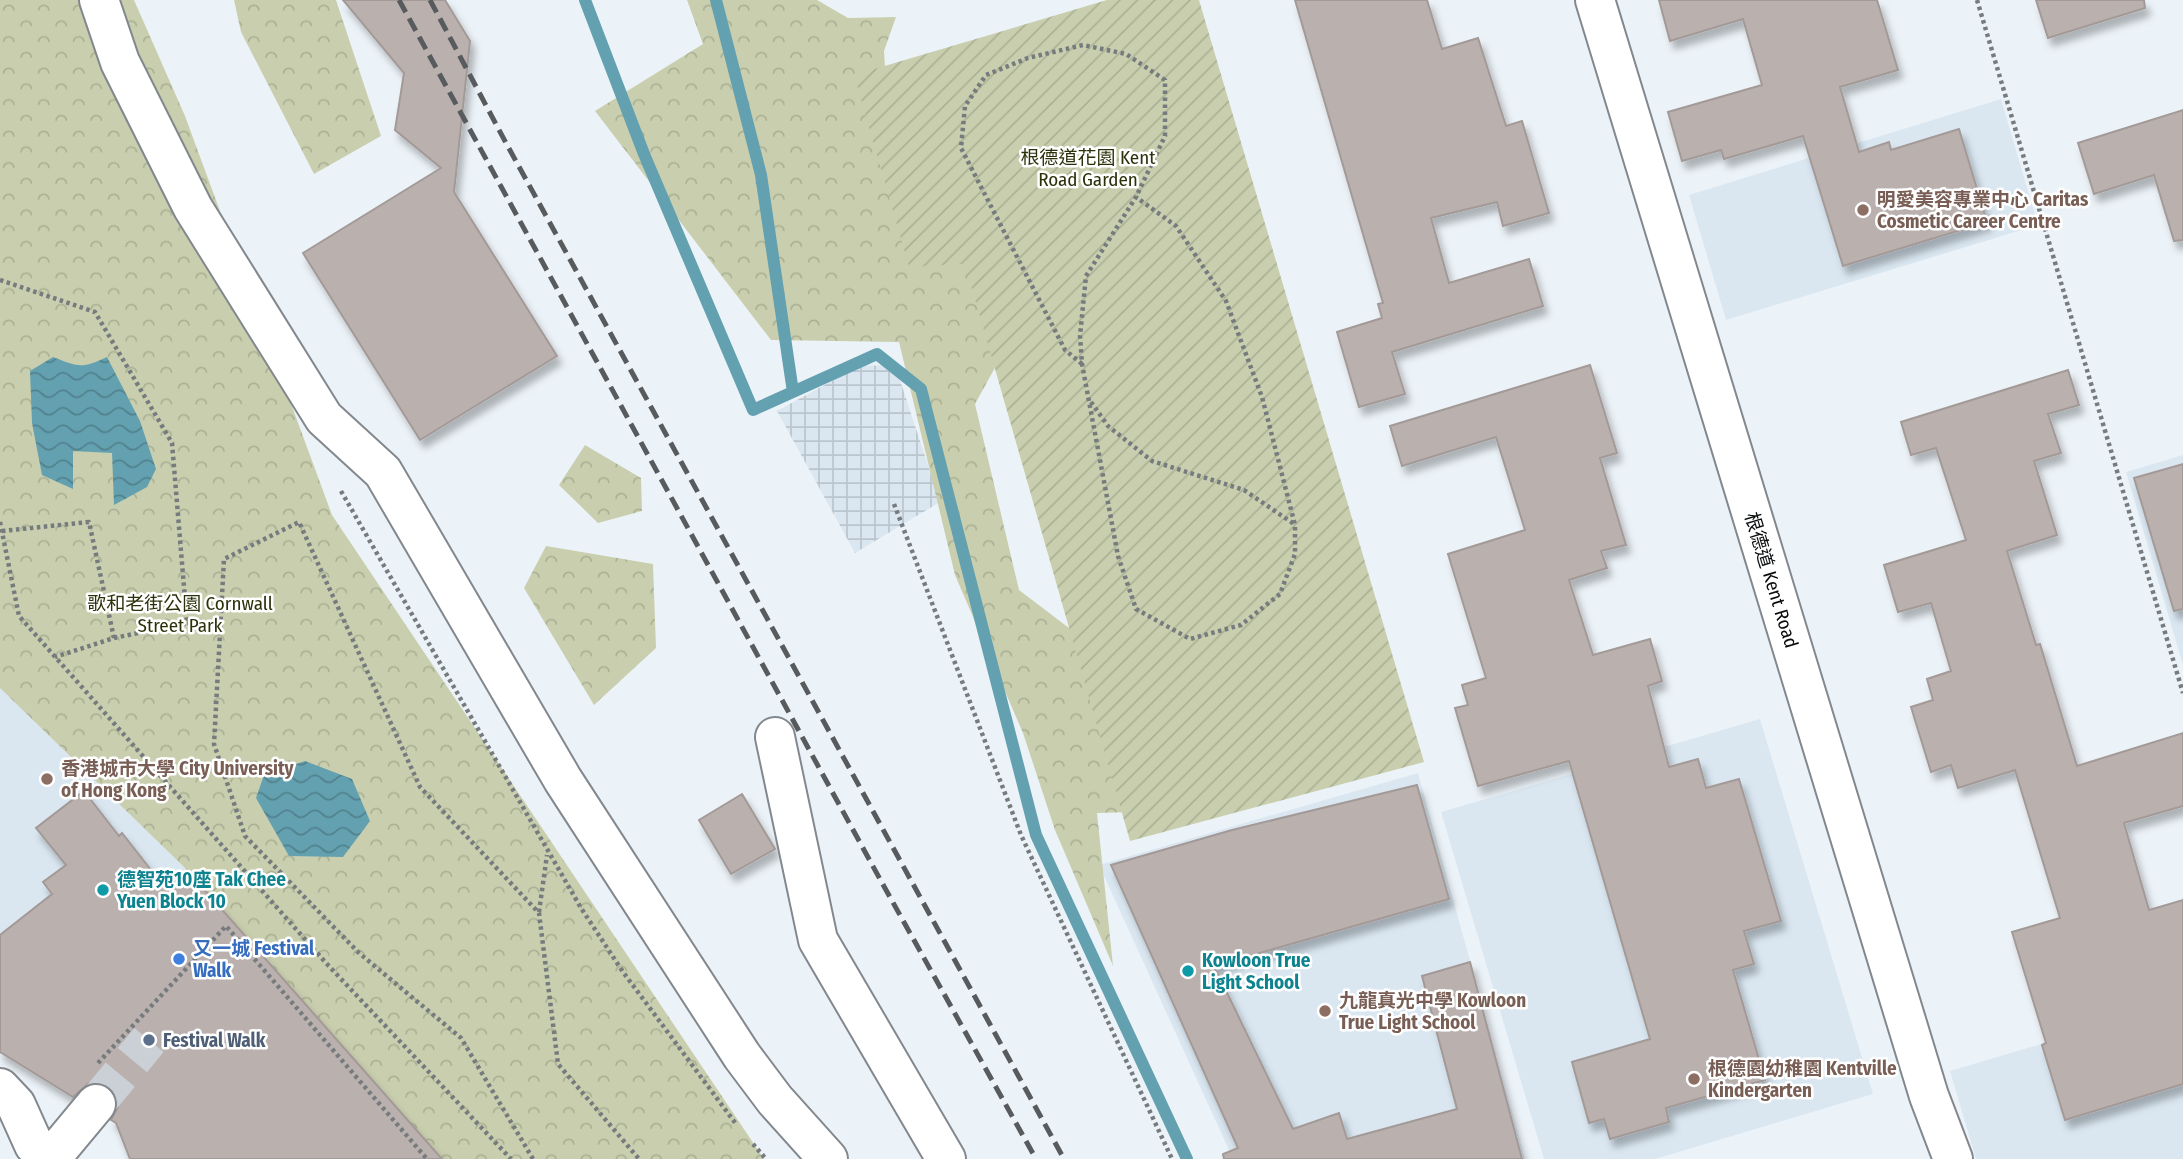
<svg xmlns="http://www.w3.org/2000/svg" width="2183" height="1159" font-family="'Fira Sans Condensed','Noto Sans TC',sans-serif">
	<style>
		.built { fill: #dae7f1 }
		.industrial { fill: url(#industrial-grid) }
		.forest { fill: url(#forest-crowns) }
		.garden { fill: url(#garden-furrows) }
		.water { fill: url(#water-waves) }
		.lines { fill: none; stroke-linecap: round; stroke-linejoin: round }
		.stream { stroke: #64a1b0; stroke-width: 12 }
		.building { fill: #bab1af; stroke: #a39a98; stroke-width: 2; filter: url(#shadow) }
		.minor-tunnel { stroke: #cad0d5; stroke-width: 38; stroke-dasharray: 38 19; stroke-linecap: butt }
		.minor-casing { stroke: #82888d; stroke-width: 42 }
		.path { stroke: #767b7e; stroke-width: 4.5; stroke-dasharray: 3.5 3.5; stroke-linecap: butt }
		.minor { stroke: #fff; stroke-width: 38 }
		.rail { stroke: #585b5e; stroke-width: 5; stroke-dasharray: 14 7; stroke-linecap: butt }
		.education-dot { fill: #8d6e63; stroke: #fff; stroke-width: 2.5 }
		.culture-dot { fill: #0f9aa8; stroke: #fff; stroke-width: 2.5 }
		.shop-dot { fill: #3f7fe0; stroke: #fff; stroke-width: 2.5 }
		.service-dot { fill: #5c6f8a; stroke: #fff; stroke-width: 2.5 }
		.labels { text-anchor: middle; stroke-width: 5; stroke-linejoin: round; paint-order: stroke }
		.park-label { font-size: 19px; fill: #2d310a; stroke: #fff }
		.education-label { font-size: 19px; font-weight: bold; fill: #785e54; stroke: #fff; text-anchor: start }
		.street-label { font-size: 19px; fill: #0a0c0e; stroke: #fff }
		.culture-label { font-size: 19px; font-weight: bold; fill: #0d838f; stroke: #fff; text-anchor: start }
		.shop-label { font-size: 19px; font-weight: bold; fill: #366cbe; stroke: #fff; text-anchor: start }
		.service-label { font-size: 19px; font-weight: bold; fill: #4e5e75; stroke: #fff; text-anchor: start }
	</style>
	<defs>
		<pattern id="industrial-grid" width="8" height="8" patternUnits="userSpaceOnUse" patternTransform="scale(1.75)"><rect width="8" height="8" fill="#dae7f1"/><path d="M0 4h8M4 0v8" fill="none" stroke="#bac5cd"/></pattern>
		<pattern id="forest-crowns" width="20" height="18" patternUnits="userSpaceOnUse" patternTransform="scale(1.75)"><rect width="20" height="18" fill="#c9cfae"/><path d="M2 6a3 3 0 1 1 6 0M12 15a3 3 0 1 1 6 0" fill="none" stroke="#abb194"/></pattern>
		<pattern id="garden-furrows" width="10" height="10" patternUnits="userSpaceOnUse" patternTransform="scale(1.75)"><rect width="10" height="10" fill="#c9cfae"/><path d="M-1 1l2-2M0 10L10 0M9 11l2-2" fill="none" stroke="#abb194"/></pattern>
		<pattern id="water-waves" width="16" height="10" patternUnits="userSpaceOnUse" patternTransform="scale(1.75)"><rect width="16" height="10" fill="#64a1b0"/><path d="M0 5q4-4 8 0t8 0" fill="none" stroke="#51828e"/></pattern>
		<filter id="shadow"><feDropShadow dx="4.5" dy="8" stdDeviation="3.5" flood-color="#0004"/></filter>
	</defs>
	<rect width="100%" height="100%" fill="#ecf3f8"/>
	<path class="built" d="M 2001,99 L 2038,225 L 1726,320 L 1689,195 Z
		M 2183,455 L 2183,665 L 2126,472 Z
		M 0,688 L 187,870 L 0,1048 Z
		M 1760,719 L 1873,1094 L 1655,1159 L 1544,1159 L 1441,812 Z
		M 1418,773 L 1525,1159 L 1233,1159 L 1099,865 Z
		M 2183,1002 L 2183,1159 L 1976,1159 L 1950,1071 Z"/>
	<path class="industrial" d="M 888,365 L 898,374 L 940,502 L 855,553 L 777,411 L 859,366 Z"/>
	<path class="forest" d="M 0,0 L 134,0 L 185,116 L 332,515 L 764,1159 L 442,1159 L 187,870 L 0,688 Z
		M 234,0 L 336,0 L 381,136 L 314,174 L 241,32 Z
		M 687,0 L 817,0 L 848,18 L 896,17 L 884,51 L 887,100 L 1013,335 L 975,404 L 1019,590 L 1136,679 L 1168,811 L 1097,813 L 1113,966 L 1055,830 L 1023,733 L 955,575 L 899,342 L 771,340 L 595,111 L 703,44 Z
		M 585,445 L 641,478 L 642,511 L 598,523 L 559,485 Z
		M 546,546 L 653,564 L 656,648 L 594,705 L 524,588 Z"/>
	<path class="garden" d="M 1107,0 L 1199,0 L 1424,762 L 1130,841 L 965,264 L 909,267 L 854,75 Z"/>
	<path class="water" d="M 53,357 C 79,367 81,369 107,357 L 140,421 L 156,469 L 147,487 L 114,505 L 112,453 L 73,451 L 73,489 L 42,475 L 32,423 L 30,371 Z
		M 305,761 L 352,779 L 370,821 L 343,857 L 289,856 L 256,798 L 264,775 Z"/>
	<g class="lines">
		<path class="stream" d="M 585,0 L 644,154 L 753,410 L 877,354 L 921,389 L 1036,835 L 1187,1159
			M 716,0 L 761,175 L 793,392"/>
	</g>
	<path class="building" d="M 343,0 L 445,0 L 470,41 L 454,192 L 557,356 L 420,440 L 303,253 L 441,168 L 395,130 L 404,73 Z
		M 1295,0 L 1427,0 L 1442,49 L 1478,38 L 1506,126 L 1522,121 L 1549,213 L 1503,226 L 1497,202 L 1431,218 L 1449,283 L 1529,259 L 1543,306 L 1392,352 L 1405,394 L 1359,407 L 1337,332 L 1382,318 L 1378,304 L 1383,303 Z
		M 1659,0 L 1877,0 L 1898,70 L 1840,87 L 1859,152 L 1889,142 L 1891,150 L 1959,129 L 1987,222 L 1843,266 L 1803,136 L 1724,159 L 1721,150 L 1682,161 L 1668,112 L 1762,85 L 1743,19 L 1670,41 Z
		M 2036,0 L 2144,0 L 2145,8 L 2048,38 Z
		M 2183,110 L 2183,240 L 2174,241 L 2154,175 L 2094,194 L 2078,143 Z
		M 1590,365 L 1617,453 L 1600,458 L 1626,545 L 1601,551 L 1607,568 L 1569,580 L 1593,655 L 1650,639 L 1662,681 L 1648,686 L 1669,767 L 1698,759 L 1706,788 L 1739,779 L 1781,921 L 1744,931 L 1754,964 L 1733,970 L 1765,1080 L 1666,1108 L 1669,1122 L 1610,1139 L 1604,1119 L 1589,1123 L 1572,1062 L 1650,1039 L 1569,761 L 1478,786 L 1455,708 L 1468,705 L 1462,685 L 1486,678 L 1448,554 L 1525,530 L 1496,437 L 1402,466 L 1390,426 Z
		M 2068,370 L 2079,405 L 2048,414 L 2061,453 L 2034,461 L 2057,535 L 2007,551 L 2036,645 L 2040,644 L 2077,766 L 2183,733 L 2183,806 L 2124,823 L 2149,910 L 2183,900 L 2183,1084 L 2065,1120 L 2042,1045 L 2046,1043 L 2012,932 L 2060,918 L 2015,770 L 1958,788 L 1951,765 L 1931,772 L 1911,707 L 1933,700 L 1927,679 L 1951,671 L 1931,603 L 1898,612 L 1884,565 L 1966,540 L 1936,448 L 1911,455 L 1901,422 Z
		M 2183,464 L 2183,609 L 2174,611 L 2134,478 Z
		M 1417,785 L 1449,899 L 1214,966 L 1293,1129 L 1339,1113 L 1347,1139 L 1457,1109 L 1422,976 L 1470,962 L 1522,1159 L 1224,1159 L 1223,1154 L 1238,1148 L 1111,865 L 1232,830 Z
		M 84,791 L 119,836 L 122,833 L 166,889 L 187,870 L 442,1159 L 130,1159 L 116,1123 L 111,1120 L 118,1107 L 116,1096 L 109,1087 L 100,1083 L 89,1083 L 73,1097 L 0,1052 L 0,935 L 52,894 L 43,882 L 66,865 L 36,828 Z
		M 742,794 L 775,849 L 731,874 L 699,820 Z"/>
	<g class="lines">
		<path class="minor-tunnel" d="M 96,1104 L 149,1040"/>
		<g class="minor-casing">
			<path id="minor" d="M 99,0 L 120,62 L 193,208 L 324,418 L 383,472 L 563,780 L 742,1056 L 775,1100 L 828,1159
				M 1595,0 L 1929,1096 L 1953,1159
				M 775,737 L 818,940 L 946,1159
				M 0,1088 L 16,1105 L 34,1145
				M 52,1157 L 96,1104"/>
		</g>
		<path class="path" d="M 1977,0 L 2183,693
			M 0,280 L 95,312 L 172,443 L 187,623 L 114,638 L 55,657
			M 1082,364 L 1065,350 L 961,148 L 965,106 L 986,75 L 1028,58 L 1083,45 L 1126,54 L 1165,80 L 1165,136 L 1136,197 L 1086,276 L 1080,336 L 1082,364 L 1118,556 L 1136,609 L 1190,639 L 1241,625 L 1280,594 L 1295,554 L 1295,525 L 1262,397 L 1226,301 L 1176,226 L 1136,197
			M 1091,402 L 1108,426 L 1152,461 L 1244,490 L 1294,524
			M 341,491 L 581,908 L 623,972 L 736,1124
			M 894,504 L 1021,835 L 1172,1159
			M 0,522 L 19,616 L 326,963 L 511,1159
			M 2,531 L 89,522 L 114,638
			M 187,623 L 220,623
			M 539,912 L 547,855
			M 98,1063 L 226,926 L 427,1159
			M 753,1144 L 766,1159
			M 533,1159 L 461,1038 L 359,953 L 245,836 L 214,744 L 224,559 L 299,522 L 420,787 L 539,913 L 558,1064 L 639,1159"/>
		<use href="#minor" class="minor"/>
		<path class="rail" d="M 399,0 L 881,881 L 1036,1159
			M 430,0 L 506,143 L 1064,1159"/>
	</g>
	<g class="education-dot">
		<circle cx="1863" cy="210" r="7"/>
		<circle cx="47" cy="779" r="7"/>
		<circle cx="1325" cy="1011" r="7"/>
		<circle cx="1694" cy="1079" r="7"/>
	</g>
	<g class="culture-dot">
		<circle cx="103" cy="890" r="7"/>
		<circle cx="1188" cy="971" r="7"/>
	</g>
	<circle class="shop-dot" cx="179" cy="959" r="7"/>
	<circle class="service-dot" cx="149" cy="1040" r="7"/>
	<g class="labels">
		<g class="park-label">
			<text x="1088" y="164">根德道花園 Kent<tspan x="1088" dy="22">Road Garden</tspan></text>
			<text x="180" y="610">歌和老街公園 Cornwall<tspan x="180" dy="22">Street Park</tspan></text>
		</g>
		<g class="education-label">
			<text x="1877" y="206">明愛美容專業中心 Caritas<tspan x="1877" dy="22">Cosmetic Career Centre</tspan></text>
			<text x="61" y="775">香港城市大學 City University<tspan x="61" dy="22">of Hong Kong</tspan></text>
			<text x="1339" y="1007">九龍真光中學 Kowloon<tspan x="1339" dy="22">True Light School</tspan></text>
			<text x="1708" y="1075">根德園幼稚園 Kentville<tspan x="1708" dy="22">Kindergarten</tspan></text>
		</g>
		<g class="street-label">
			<text transform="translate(1772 580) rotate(73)" y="7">根德道 Kent Road</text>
		</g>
		<g class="culture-label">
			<text x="117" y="886">德智苑10座 Tak Chee<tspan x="117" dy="22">Yuen Block 10</tspan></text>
			<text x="1202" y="967">Kowloon True<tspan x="1202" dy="22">Light School</tspan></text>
		</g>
		<g class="shop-label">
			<text x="193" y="955">又一城 Festival<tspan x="193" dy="22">Walk</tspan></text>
		</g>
		<g class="service-label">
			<text x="163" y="1047">Festival Walk</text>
		</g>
	</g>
</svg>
